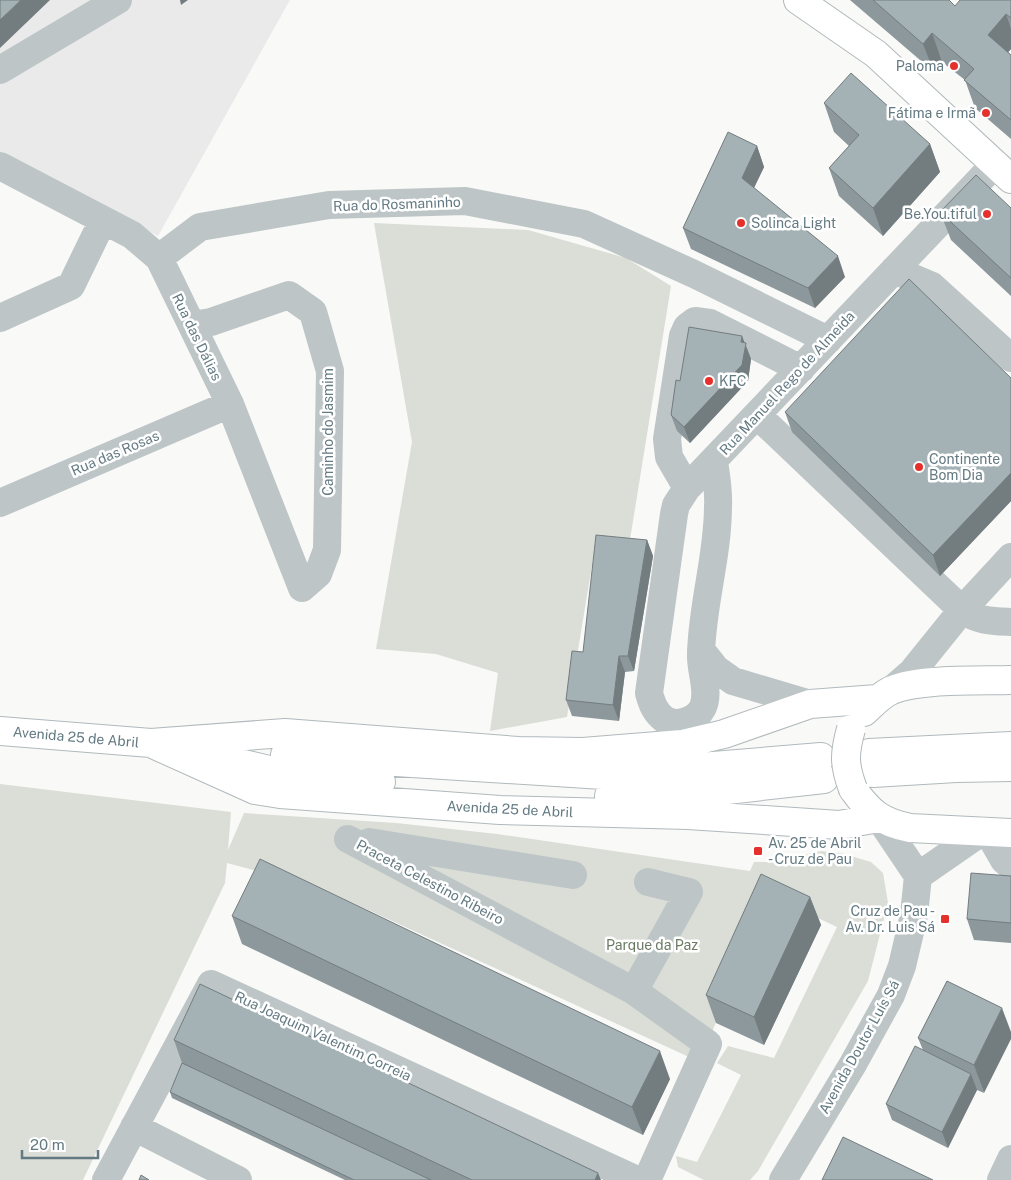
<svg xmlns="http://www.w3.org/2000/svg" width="1011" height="1180" font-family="'Public Sans',sans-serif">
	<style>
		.built { fill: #eaeaea }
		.green { fill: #daded6 }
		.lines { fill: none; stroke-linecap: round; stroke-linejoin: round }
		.major-casing { stroke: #b1b9bc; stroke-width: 30 }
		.minor { stroke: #bdc5c7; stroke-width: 28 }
		.major { stroke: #fff; stroke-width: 28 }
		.major-bridge-casing { stroke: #b1b9bc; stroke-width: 30; stroke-linecap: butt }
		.major-bridge { stroke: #fff; stroke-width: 28 }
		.wall { fill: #8d989c }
		.shaded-wall { fill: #737c7f }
		.building { fill: #a4b1b5; stroke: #737c7f }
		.poi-dot { fill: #e5302b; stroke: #fff; stroke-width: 2 }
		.labels { text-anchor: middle; stroke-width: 5; stroke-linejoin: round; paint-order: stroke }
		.poi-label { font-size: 14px; fill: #647a82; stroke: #fff; text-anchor: end }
		.street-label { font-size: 14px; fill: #647a82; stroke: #fff }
		.park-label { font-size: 14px; fill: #6b7a63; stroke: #fff }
	</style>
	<rect width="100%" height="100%" fill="#f9f9f7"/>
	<path class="built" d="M 0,0 L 290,0 L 158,236 L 0,152 Z"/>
	<path class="green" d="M 374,223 L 528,230 L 626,258 L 671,286 L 628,552 L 595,547 L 567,717 L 490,731 L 498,673 L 436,654 L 376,649 L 412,442 Z
		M 0,784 L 231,812 L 228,850 L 244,813 L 396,823 L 497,834 L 750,871 L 754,862 L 772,862 L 821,851 L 841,853 L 871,862 L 883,873 L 888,903 L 868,981 L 758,1171 L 750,1180 L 704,1180 L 678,1167 L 676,1156 L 697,1162 L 741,1075 L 717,1063 L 728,1046 L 774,1058 L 837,927 L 775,898 L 766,897 L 700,1062 L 318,887 L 227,863 L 225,883 L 83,1180 L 0,1180 Z"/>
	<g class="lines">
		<g class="major-casing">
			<path id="major" d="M 798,0 L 876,54 L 1011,179
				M 864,712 C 872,705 879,697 888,692 C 913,678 980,681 1011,680
				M 0,731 L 151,743 L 285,733 L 518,751 L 583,752 L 682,744 L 724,734 L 810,704 L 877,699
				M 155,745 L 255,790 L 280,794 L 500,810 L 688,815 L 839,825 L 879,818
				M 869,753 L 1011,746
				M 285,755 L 603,775 L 821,757
				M 209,756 L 282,773 L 381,782
				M 873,773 L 956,768 L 1011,767
				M 853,789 C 870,813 881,822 910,828 L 1011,833
				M 609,796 L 718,791 L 824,779"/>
		</g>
		<path class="minor" d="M 0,70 L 118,0
			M 0,166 L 132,235 L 159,258 L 230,404 L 302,588 L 318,574 L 327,550 L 330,371 L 313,312 L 289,295 L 211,322 L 192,325
			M 159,258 L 200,227 L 329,205 L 465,201 L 584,224 L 694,274 L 828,340
			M 894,270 L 932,286 L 1011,358
			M 0,318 L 71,286 L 103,220
			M 758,416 L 962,610 C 978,621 992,621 1011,622
			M 714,461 C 716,476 719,491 718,506 C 718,556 702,605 701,654 C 700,671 710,691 703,707 C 697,720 676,728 664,719 C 655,712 652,704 649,693 L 674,514 L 676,505 L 687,488 L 995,164
			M 687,488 L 669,457 L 667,439 L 683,336 L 687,327 L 695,321 L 710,323 L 801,369
			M 0,503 L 230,404
			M 701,650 L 716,669 L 733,681 L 810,704
			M 889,692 L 912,672 L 962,610 L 1011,557
			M 879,818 L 918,876
			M 988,832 L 1004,860 L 1011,866
			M 348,839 L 634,991 L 708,1044 L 647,1180
			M 369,842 L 573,875
			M 918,876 L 983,831
			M 634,991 L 689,892 L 648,882
			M 134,1127 L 238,1180
			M 106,1180 L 211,984 L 637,1180
			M 783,1180 L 853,1064 L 891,995 L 902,966 L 914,915 L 918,876
			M 1001,1180 L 1011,1159"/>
		<use href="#major" class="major"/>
		<g class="major-bridge-casing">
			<path id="major-bridge" d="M 851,729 C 844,754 844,765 853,789"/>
		</g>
		<use href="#major-bridge" class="major-bridge"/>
	</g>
	<path class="wall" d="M 850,0 L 949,0 L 955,6 L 1011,0 L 1011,49 L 1008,52 L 1011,55 L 1011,139 L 975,108 L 965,80 L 942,62 L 934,72 Z
		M 824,103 L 930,144 L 940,172 L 883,236 L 839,196 L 829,168 L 849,146 L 834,132 Z
		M 757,146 L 764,167 L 754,188 L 845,277 L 815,308 L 691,249 L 683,228 Z
		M 1011,208 L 1011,296 L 951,240 L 940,212 Z
		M 745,343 L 751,359 L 748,381 L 690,443 L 677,431 L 671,415 L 680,381 Z
		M 1011,378 L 1011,501 L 940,576 L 792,432 L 785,412 Z
		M 647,540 L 653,556 L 634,671 L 625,672 L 619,721 L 572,716 L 566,700 L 583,652 Z
		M 1011,876 L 1011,943 L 974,940 L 967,919 Z
		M 810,897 L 821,925 L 764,1045 L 716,1023 L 706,995 Z
		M 232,916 L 670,1079 L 643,1135 L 242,944 Z
		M 947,981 L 984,1093 L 977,1090 L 948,1148 L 892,1120 L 886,1104 L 923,1050 L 918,1038 Z
		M 174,1040 L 601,1180 L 345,1180 L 172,1098 L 170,1092 L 182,1063 Z"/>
	<path class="shaded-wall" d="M 21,0 L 50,0 L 0,48 L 0,20 Z
		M 180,0 L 188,0 L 181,5 Z
		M 1006,14 L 1011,29 L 1011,49 L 998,63 L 988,35 Z
		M 932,33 L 942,62 L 934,72 L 923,44 Z
		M 930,144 L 940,172 L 883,236 L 873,208 Z
		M 757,146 L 764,167 L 749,198 L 742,178 Z
		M 838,256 L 845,277 L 815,308 L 808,288 Z
		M 742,336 L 751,359 L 748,381 L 690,443 L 684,427 L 741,342 Z
		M 1011,473 L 1011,501 L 940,576 L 933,555 Z
		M 647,540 L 653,556 L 634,671 L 628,656 Z
		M 619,656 L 625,672 L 619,721 L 613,705 Z
		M 810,897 L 821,925 L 764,1045 L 754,1017 Z
		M 1002,1008 L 1011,1032 L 1011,1039 L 984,1093 L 974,1065 Z
		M 660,1051 L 670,1079 L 643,1135 L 632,1107 Z
		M 971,1074 L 977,1090 L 948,1148 L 942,1132 Z
		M 598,1173 L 601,1180 L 595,1180 Z"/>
	<path class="building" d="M 0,0 L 21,0 L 0,20 Z
		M 873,0 L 949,0 L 955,6 L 960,0 L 1011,0 L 1011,18 L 1006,14 L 988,35 L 1011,55 L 1011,120 L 964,80 L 974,69 L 932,33 L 923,44 Z
		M 851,73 L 930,144 L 873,208 L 829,168 L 859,135 L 824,103 Z
		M 728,132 L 757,146 L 742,178 L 838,256 L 808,288 L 683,228 Z
		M 976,175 L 1011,208 L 1011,278 L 940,212 Z
		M 909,279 L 1011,378 L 1011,473 L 933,555 L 785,412 Z
		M 689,327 L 742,336 L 741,342 L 746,343 L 742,365 L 684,427 L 671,415 L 676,380 L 680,381 Z
		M 596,535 L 647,540 L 628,656 L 619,656 L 613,705 L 566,700 L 572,651 L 583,652 Z
		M 260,859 L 660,1051 L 632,1107 L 232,916 Z
		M 971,873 L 1011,876 L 1011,923 L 967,919 Z
		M 761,874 L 810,897 L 754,1017 L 706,995 Z
		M 947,981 L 1002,1008 L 974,1065 L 918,1038 Z
		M 200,984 L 598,1173 L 595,1180 L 472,1180 L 174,1040 Z
		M 915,1046 L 971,1074 L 942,1132 L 886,1104 Z
		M 182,1063 L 431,1180 L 354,1180 L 170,1092 Z
		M 843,1137 L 933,1180 L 822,1180 Z
		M 141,1175 L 149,1180 L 139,1180 Z"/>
	<g class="poi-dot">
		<circle cx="954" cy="66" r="5"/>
		<circle cx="986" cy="113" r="5"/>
		<circle cx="987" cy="214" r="5"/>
		<circle cx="741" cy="223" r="5"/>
		<circle cx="709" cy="381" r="5"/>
		<circle cx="919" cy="467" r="5"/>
		<rect x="753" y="846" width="10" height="10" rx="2.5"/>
		<rect x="940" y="914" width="10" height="10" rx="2.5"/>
	</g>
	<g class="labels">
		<g class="poi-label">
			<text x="944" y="71">Paloma</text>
			<text x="976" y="118">Fátima e Irmã</text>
			<text x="977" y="219">Be.You.tiful</text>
			<text x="751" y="228" text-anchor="start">Solinca Light</text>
			<text x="719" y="386" text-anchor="start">KFC</text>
			<text x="929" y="464" text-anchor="start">Continente<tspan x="929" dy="16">Bom Dia</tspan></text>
			<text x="768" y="848" text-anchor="start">Av. 25 de Abril<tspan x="768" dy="16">- Cruz de Pau</tspan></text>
			<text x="935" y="916">Cruz de Pau -<tspan x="935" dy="16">Av. Dr. Luis Sá</tspan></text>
		</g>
		<g class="street-label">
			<text transform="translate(397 204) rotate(-2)" y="5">Rua do Rosmaninho</text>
			<text transform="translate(197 337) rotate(64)" y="5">Rua das Dálias</text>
			<text transform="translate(787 383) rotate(-47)" y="5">Rua Manuel Rego de Almeida</text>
			<text transform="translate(328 432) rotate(-90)" y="5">Caminho do Jasmim</text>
			<text transform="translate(115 453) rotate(-23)" y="5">Rua das Rosas</text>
			<text transform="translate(76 737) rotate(5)" y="5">Avenida 25 de Abril</text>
			<text transform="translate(510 809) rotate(3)" y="5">Avenida 25 de Abril</text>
			<text transform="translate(430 882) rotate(28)" y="5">Praceta Celestino Ribeiro</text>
			<text transform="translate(323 1036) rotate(25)" y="5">Rua Joaquim Valentim Correia</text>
			<text transform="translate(859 1047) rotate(-61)" y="5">Avenida Doutor Luís Sá</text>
		</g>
		<g class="park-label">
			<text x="652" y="950">Parque da Paz</text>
		</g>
	</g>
	<path d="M22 1150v8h76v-8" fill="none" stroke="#647a82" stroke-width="2.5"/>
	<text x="30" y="1150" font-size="15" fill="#647a82" stroke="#ffffff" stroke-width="4" paint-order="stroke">20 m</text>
</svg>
